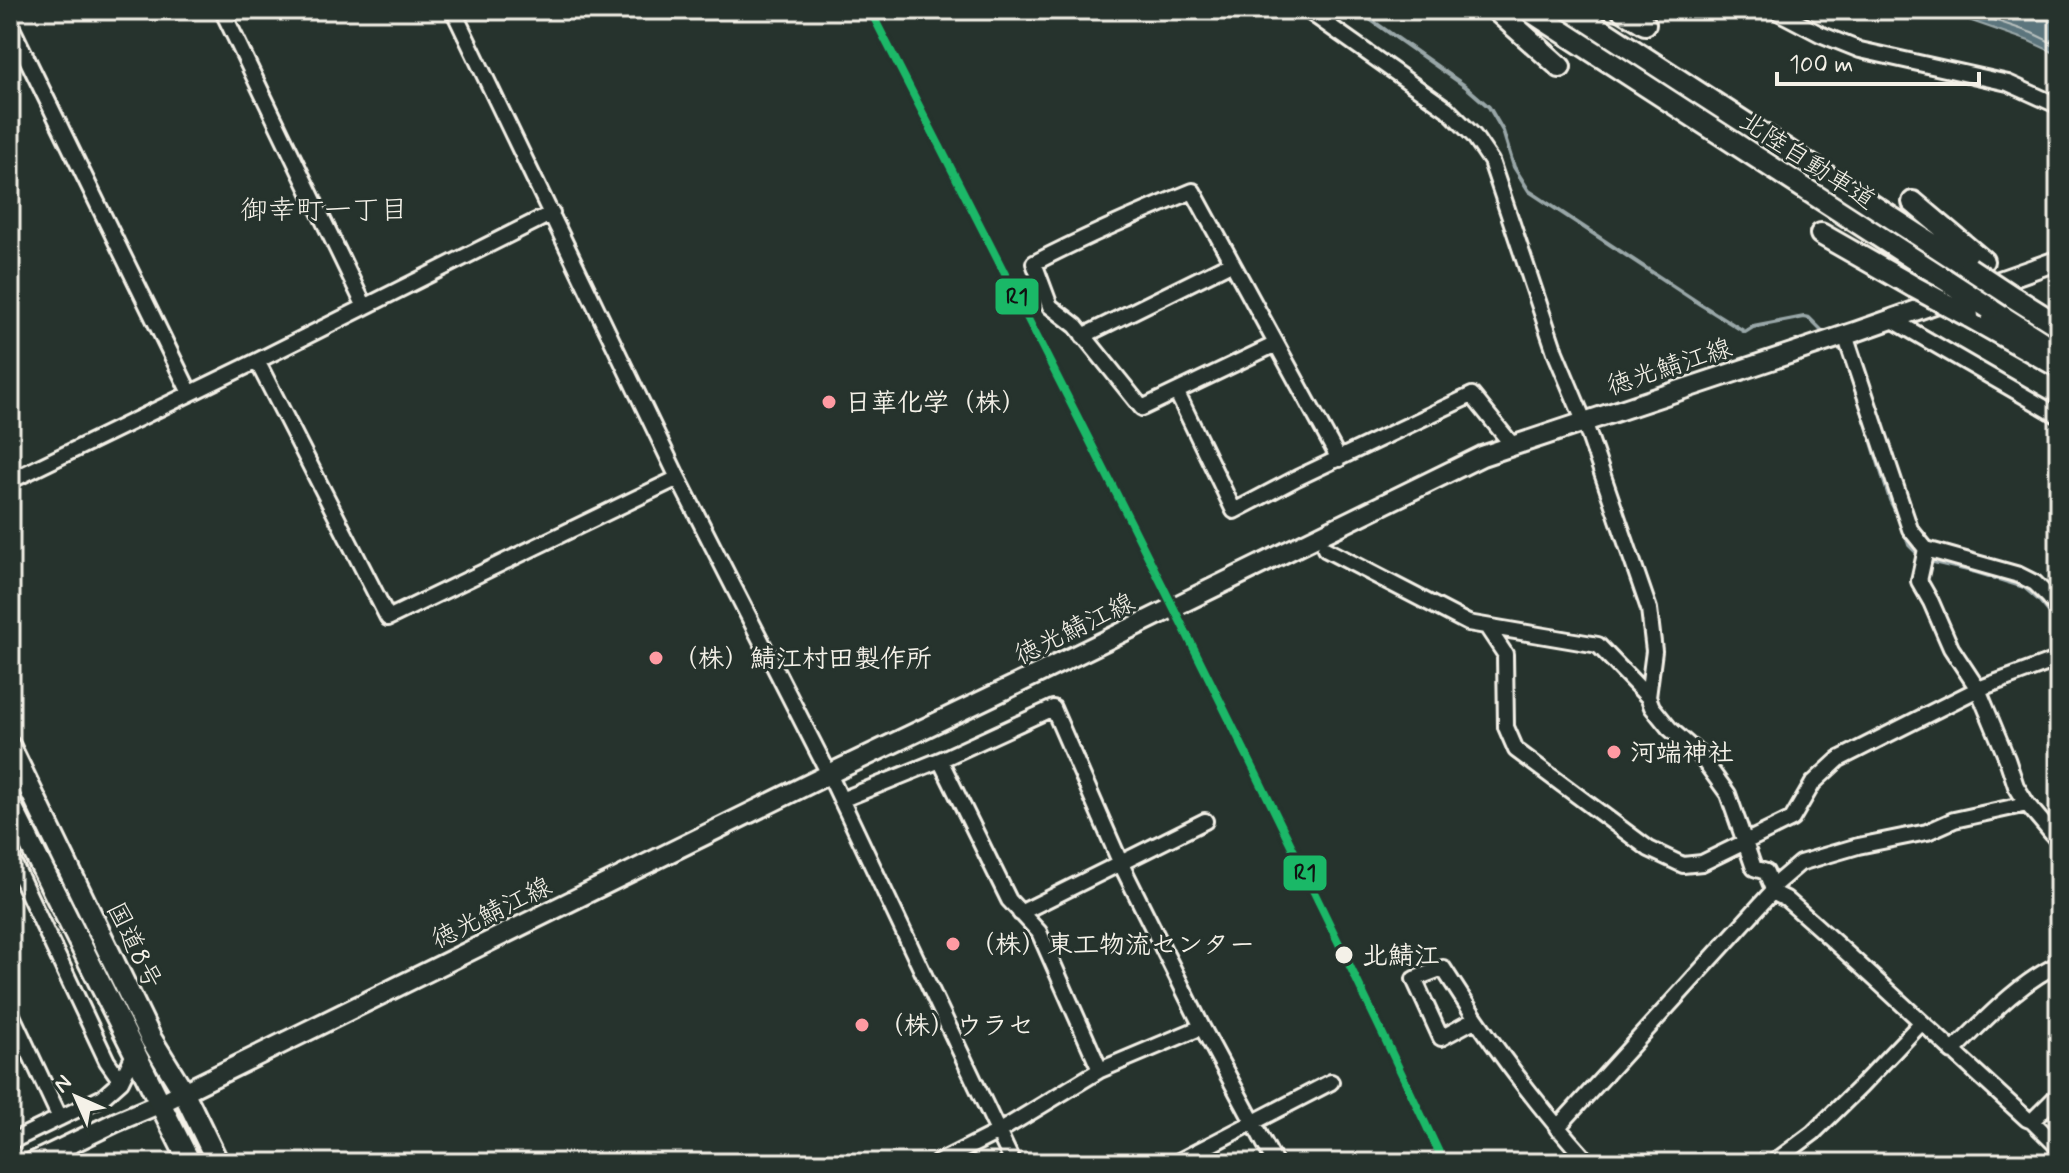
<svg xmlns="http://www.w3.org/2000/svg" width="2069" height="1173" font-family="Mynerve,'Klee One',sans-serif">
	<style>
		.water { fill: #5c757d; stroke: #99a7a8; stroke-width: 2 }
		.lines { fill: none; stroke-linecap: round; stroke-linejoin: round }
		.shore { stroke: #b7bfbd; stroke-width: 2 }
		.stream { stroke: #99a7a8; stroke-width: 4 }
		.minor-casing { stroke: #f4f1e8; stroke-width: 20 }
		.major-casing { stroke: #f4f1e8; stroke-width: 24 }
		.highway-casing { stroke: #f4f1e8; stroke-width: 26 }
		.minor { stroke: #26332d; stroke-width: 14 }
		.major { stroke: #26332d; stroke-width: 18 }
		.highway { stroke: #26332d; stroke-width: 20 }
		.highway-bridge-casing { stroke: #f4f1e8; stroke-width: 26; stroke-linecap: butt }
		.highway-bridge { stroke: #26332d; stroke-width: 20 }
		.rail-1-casing { stroke: #26332d; stroke-width: 14 }
		.rail-1 { stroke: #1ab867; stroke-width: 8 }
		.poi-dot { fill: #ff9aa2; stroke: #26332d; stroke-width: 3 }
		.stop-dot { fill: #f4f1e8; stroke: #26332d; stroke-width: 3 }
		.labels { text-anchor: middle; stroke-width: 6; stroke-linejoin: round; paint-order: stroke }
		.street-label { font-size: 26px; fill: #f4f1e8; stroke: #26332d }
		.poi-label { font-size: 26px; font-weight: bold; fill: #f4f1e8; stroke: #26332d; text-anchor: start }
		.stop-label { font-size: 26px; font-weight: bold; fill: #f4f1e8; stroke: #26332d; text-anchor: start }
		.neighbourhood-label { font-size: 28px; fill: #f4f1e8; stroke: #26332d }
		.line-badge { stroke: #26332d; stroke-width: 3 }
		.pale-badge-label { font-size: 22px; text-anchor: middle; font-weight: bold; fill: #111 }
	</style>
	<rect width="100%" height="100%" fill="#26332d"/>
	<filter id="ink" filterUnits="userSpaceOnUse"><feTurbulence type="fractalNoise" baseFrequency=".0125" numOctaves="2"/><feDisplacementMap in="SourceGraphic" scale="16" xChannelSelector="R" yChannelSelector="G"/><feConvolveMatrix kernelMatrix="1 2 1 2 8 2 1 2 1" color-interpolation-filters="sRGB"/></filter>
	<g filter="url(#ink)">
		<path class="water" d="M 1940,10 L 2059,10 L 2059,55 L 2029,41 Z"/>
		<g class="lines">
			<path class="shore" d="M 1965,10 L 2032,33 L 2059,46"/>
			<path class="stream" d="M 1357,10 L 1465,86 L 1489,107 L 1503,131 L 1514,167 L 1529,191 L 1700,304 L 1745,332 L 1753,327 L 1804,317 L 1809,318 L 1827,336
				M 1836,345 L 1844,353 L 1890,500 L 1900,520
				M 1905,532 L 1909,545 L 1921,557
				M 1929,561 L 1976,572 L 2024,587 L 2039,600 L 2059,624"/>
			<g class="minor-casing">
				<path id="minor" d="M 222,10 L 365,307
					M 453,10 L 678,478 L 829,774 L 1013,1163
					M 1307,10 L 1447,109 L 1474,136 L 1491,161 L 1555,352 L 1584,421 L 1649,609 L 1654,651 L 1648,697 L 1652,707 L 1669,728 L 1699,754 L 1728,794 L 1754,868 L 1766,872 L 1772,887 L 1772,892 L 1557,1128
					M 1774,10 L 1820,34 L 1860,50 L 2008,83 L 2059,106
					M 10,24 L 190,393
					M 1891,319 L 2059,416
					M 1845,335 L 1910,529 L 1926,549 L 1919,581 L 1931,602 L 1951,648 L 1978,689 L 2007,759 L 2016,786 L 2027,804 L 2059,842
					M 1083,336 L 1231,263
					M 1276,344 L 1142,408 L 1076,326 L 1050,306 L 1034,263 C 1086,236 1139,213 1193,191 L 1339,459
					M 257,361 L 388,618 L 678,478
					M 1177,393 L 1234,511 L 1297,478 L 1472,395 L 1513,446
					M 10,481 L 257,361 L 552,213
					M 1325,549 L 1468,623 L 1598,645 L 1648,697
					M 1926,549 L 2019,575 L 2035,583 L 2049,597 L 2059,611
					M 1487,627 L 1505,654 L 1506,727 L 1516,750 L 1649,849 L 1683,865 L 1702,863 L 1792,819 L 1813,783 L 1839,759 L 1978,689 L 2059,659
					M 940,760 L 1009,900 L 1039,932 L 1100,1070
					M 841,800 L 940,760 L 1053,708 L 1121,864 L 1202,1027 L 1275,1163
					M 10,855 L 107,1061 L 121,1081
					M 1772,887 L 1800,863 L 1858,846 L 1927,832 L 1954,820 L 2027,804
					M 1772,892 L 1786,899 C 1868,970 1946,1046 2027,1119 L 2032,1121 L 2059,1148
					M 1020,913 L 1205,821
					M 10,1011 L 60,1118
					M 1476,1019 L 1443,968 L 1414,979 L 1441,1038 L 1476,1019 C 1511,1070 1548,1118 1589,1163
					M 1952,1052 C 1985,1020 2017,984 2059,964
					M 2032,1121 L 2059,1094
					M 10,1142 L 103,1097 L 121,1081 L 135,1052
					M 937,1163 L 998,1132 L 1100,1070 L 1202,1027
					M 1175,1163 L 1331,1082
					M 1773,1163 L 1813,1133 L 1861,1086 L 1921,1023
					M 2055,1163 L 2059,1159"/>
			</g>
			<g class="major-casing">
				<path id="major" d="M 31,1163 L 116,1122 L 161,1103 L 829,774 L 1023,681 L 1482,456 L 1858,331 L 2059,260"/>
			</g>
			<g class="highway-casing">
				<path id="highway" d="M 1496,10 L 1560,67
					M 1529,10 L 1943,278
					M 1571,10 L 1969,268
					M 1622,10 L 1645,24
					M 1913,202 L 1983,261
					M 1821,234 L 1914,287
					M 2013,297 L 2059,326
					M 1989,308 L 2056,351
					M 1968,316 L 2059,367
					M 10,747 L 151,1039 L 183,1091 L 218,1163
					M 10,804 L 190,1163"/>
			</g>
			<use href="#minor" class="minor"/>
			<use href="#major" class="major"/>
			<use href="#highway" class="highway"/>
			<g class="highway-bridge-casing">
				<path id="highway-bridge" d="M 1969,268 L 2013,297
					M 1943,278 L 1989,308
					M 1914,287 L 1968,316"/>
			</g>
			<use href="#highway-bridge" class="highway-bridge"/>
			<g class="rail-1-casing">
				<path id="rail-1" d="M 870,10 C 1066,392 1261,775 1444,1163"/>
			</g>
			<use href="#rail-1" class="rail-1"/>
		</g>
	</g>
	<g class="poi-dot">
		<circle cx="829" cy="402" r="8"/>
		<circle cx="656" cy="658" r="8"/>
		<circle cx="1614" cy="752" r="8"/>
		<circle cx="953" cy="944" r="8"/>
		<circle cx="862" cy="1025" r="8"/>
	</g>
	<circle class="stop-dot" cx="1344" cy="955" r="10"/>
	<g class="labels">
		<g class="street-label">
			<text transform="translate(1808 160) rotate(33)" y="9">北陸自動車道</text>
			<text transform="translate(1669 366) rotate(-18)" y="9">徳光鯖江線</text>
			<text transform="translate(1074 628) rotate(-26)" y="9">徳光鯖江線</text>
			<text transform="translate(491 912) rotate(-26)" y="9">徳光鯖江線</text>
			<text transform="translate(135 945) rotate(64)" y="9">国道8号</text>
		</g>
		<g class="poi-label">
			<text x="845" y="411">日華化学（株）</text>
			<text x="672" y="667">（株）鯖江村田製作所</text>
			<text x="1630" y="761">河端神社</text>
			<text x="969" y="953">（株）東工物流センター</text>
			<text x="878" y="1034">（株）ウラセ</text>
		</g>
		<g class="stop-label">
			<text x="1362" y="964">北鯖江</text>
		</g>
		<g class="neighbourhood-label">
			<text x="324" y="219">御幸町一丁目</text>
		</g>
	</g>
	<g class="line-badge">
		<rect x="994" y="277" width="46" height="39" rx="8" fill="#1ab867"/>
		<rect x="1282" y="854" width="46" height="38" rx="8" fill="#1ab867"/>
	</g>
	<g class="pale-badge-label">
		<text x="1017" y="304">R1</text>
		<text x="1305" y="880">R1</text>
	</g>
	<rect width="2069" height="1173" fill="none" stroke="#26332d" stroke-width="40"/>
	<rect x="20" y="20" width="2029" height="1133" fill="none" stroke="#f4f1e8" stroke-width="3" filter="url(#ink)"/>
	<g transform="translate(76 1097) rotate(315)" stroke="#26332d" stroke-width="6" paint-order="stroke">
	<path d="M0-6L14 30L0 20L-14 30Z" fill="#f4f1e8"/>
	<text y="-12" font-size="22" font-weight="bold" text-anchor="middle" fill="#f4f1e8">N</text>
	</g>
	<path d="M1777 72v12h202v-12" fill="none" stroke="#f4f1e8" stroke-width="4"/>
	<text x="1789" y="72" font-size="24" fill="#f4f1e8" stroke="#26332d" stroke-width="6" paint-order="stroke">100 m</text>
</svg>
